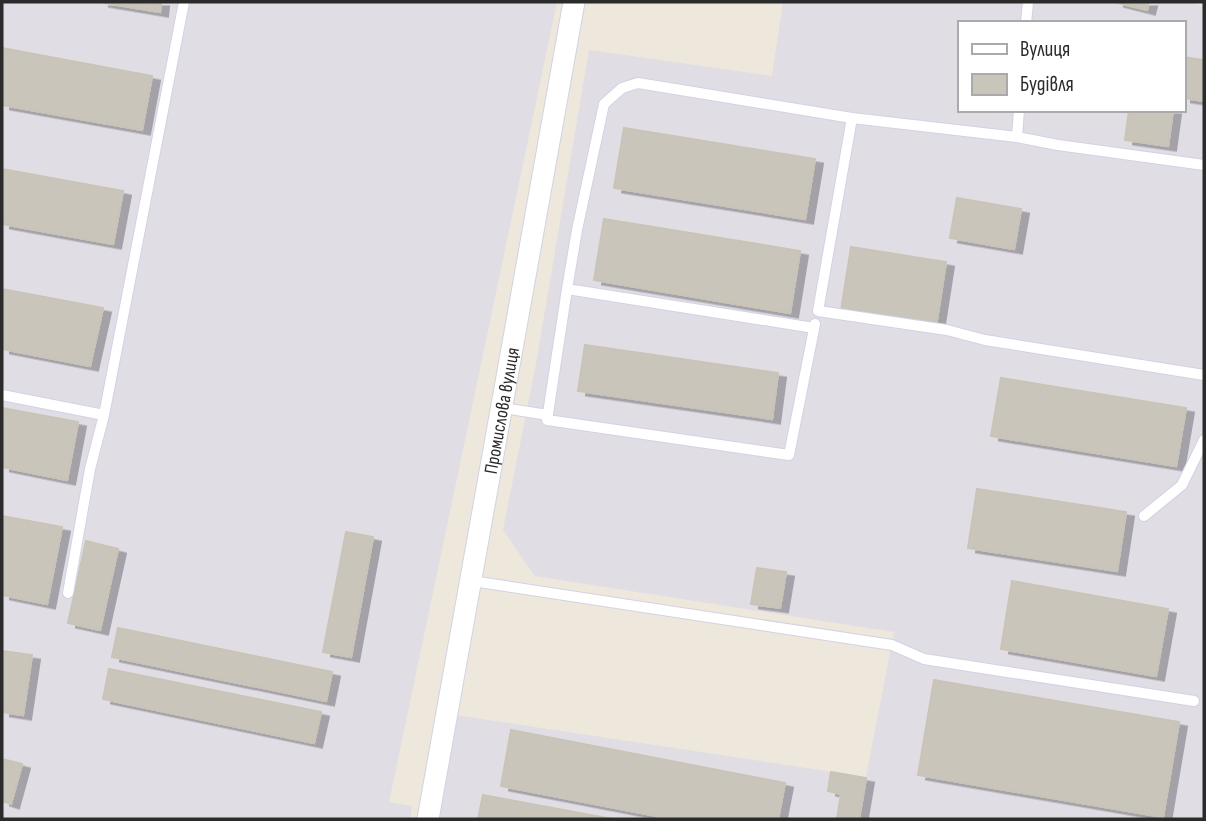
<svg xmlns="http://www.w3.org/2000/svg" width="1206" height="821" font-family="'Sofia Sans Condensed',sans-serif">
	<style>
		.industrial { fill: #e0dde5; fill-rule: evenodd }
		.building { fill: #c9c5ba; stroke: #c9c4b5; stroke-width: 2; filter: url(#shadow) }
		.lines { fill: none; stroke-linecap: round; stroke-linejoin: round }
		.service-casing { stroke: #d1d3e4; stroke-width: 12 }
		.minor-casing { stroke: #d1d3e4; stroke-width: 23 }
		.service { stroke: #fff; stroke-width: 10 }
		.minor { stroke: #fff; stroke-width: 21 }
		.labels { text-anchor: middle; stroke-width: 5; stroke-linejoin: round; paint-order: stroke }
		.street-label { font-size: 19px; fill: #2b2b2b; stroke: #fff }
	</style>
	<defs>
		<filter id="shadow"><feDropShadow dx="8" dy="4.5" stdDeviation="0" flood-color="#0004"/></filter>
	</defs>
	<rect width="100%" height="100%" fill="#ede7dc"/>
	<path class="industrial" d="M 2,2 L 557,2 L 389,802 L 412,806 L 410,819 L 2,819 Z
		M 783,2 L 1190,2 L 1204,7 L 1204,819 L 438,819 L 455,715 L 866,777 L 894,632 L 535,576 L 503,530 L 536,364 L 589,50 L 772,76 ZM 959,23 L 1183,23 L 1183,110 L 959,110 Z"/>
	<path class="building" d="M 100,2 L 161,2 L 160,12 Z
		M 1115,2 L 1149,2 L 1147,10 Z
		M 2,48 L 152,76 L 142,130 L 2,105 Z
		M 1183,57 L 1204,60 L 1204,101 L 1183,98 Z
		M 1129,110 L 1173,110 L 1168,146 L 1125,140 Z
		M 624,128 L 815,159 L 805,219 L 614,188 Z
		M 2,169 L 123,191 L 113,244 L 2,224 Z
		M 957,198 L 1021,209 L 1014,249 L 950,238 Z
		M 604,219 L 800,251 L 790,313 L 594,280 Z
		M 851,247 L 946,262 L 936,326 L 841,311 Z
		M 2,289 L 103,308 L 90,366 L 2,349 Z
		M 585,345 L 778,373 L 772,419 L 578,391 Z
		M 1001,378 L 1186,408 L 1176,466 L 991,436 Z
		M 2,408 L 78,422 L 67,480 L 2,467 Z
		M 977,489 L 1126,512 L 1117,571 L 968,548 Z
		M 2,516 L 62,527 L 47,604 L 2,595 Z
		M 346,532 L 373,537 L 351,657 L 323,652 Z
		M 86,541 L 118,549 L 100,630 L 68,623 Z
		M 757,568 L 786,572 L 780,608 L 751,604 Z
		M 1012,581 L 1168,609 L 1156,676 L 1001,649 Z
		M 118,628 L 332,672 L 326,701 L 112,657 Z
		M 2,651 L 32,655 L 23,715 L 2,712 Z
		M 109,669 L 321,712 L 314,743 L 103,699 Z
		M 934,680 L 1179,722 L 1163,817 L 918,775 Z
		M 511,730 L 785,783 L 778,819 L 672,819 L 501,786 Z
		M 2,759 L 22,764 L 11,804 L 2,801 Z
		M 831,772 L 866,778 L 859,819 L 837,819 L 841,794 L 828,791 Z
		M 483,795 L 612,819 L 478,819 Z"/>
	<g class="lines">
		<g class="service-casing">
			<path id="service" d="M 1026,23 L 1028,2
				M 1017,137 L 1019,110
				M 1204,165 L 1058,145 L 1017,137 L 852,118 L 818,311 L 947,330 L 985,340 L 1204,375
				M 567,289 L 547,420 L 789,455 L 815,324
				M 814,328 L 567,289 L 577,230 L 604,104 L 622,88 L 638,83 L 852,118
				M 2,395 L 104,415
				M 503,408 L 548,415
				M 1144,516 L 1182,485 L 1204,440
				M 472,581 L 892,645 L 924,659 L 1194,701
				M 68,593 L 90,469 L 104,415 L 184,2"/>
		</g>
		<g class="minor-casing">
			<g id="minor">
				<path id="s1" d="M 428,819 L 574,2"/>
			</g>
		</g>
		<use href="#service" class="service"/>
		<use href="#minor" class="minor"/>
	</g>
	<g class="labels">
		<g class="street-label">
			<text dy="7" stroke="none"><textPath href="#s1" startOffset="415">Промислова вулиця</textPath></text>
		</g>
	</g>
	<rect width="1206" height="821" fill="none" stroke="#2b2b2b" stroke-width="7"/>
	<rect x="958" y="21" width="228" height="91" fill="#ffffff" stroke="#aaaaaa" stroke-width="2"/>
	<rect x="972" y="44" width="35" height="10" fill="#ffffff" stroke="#aaaaaa" stroke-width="2"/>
	<text x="1020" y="56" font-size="21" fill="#2b2b2b">Вулиця</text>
	<rect x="972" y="74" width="35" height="21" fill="#c9c5ba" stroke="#aaaaaa" stroke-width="2"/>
	<text x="1020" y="91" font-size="21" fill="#2b2b2b">Будівля</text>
</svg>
